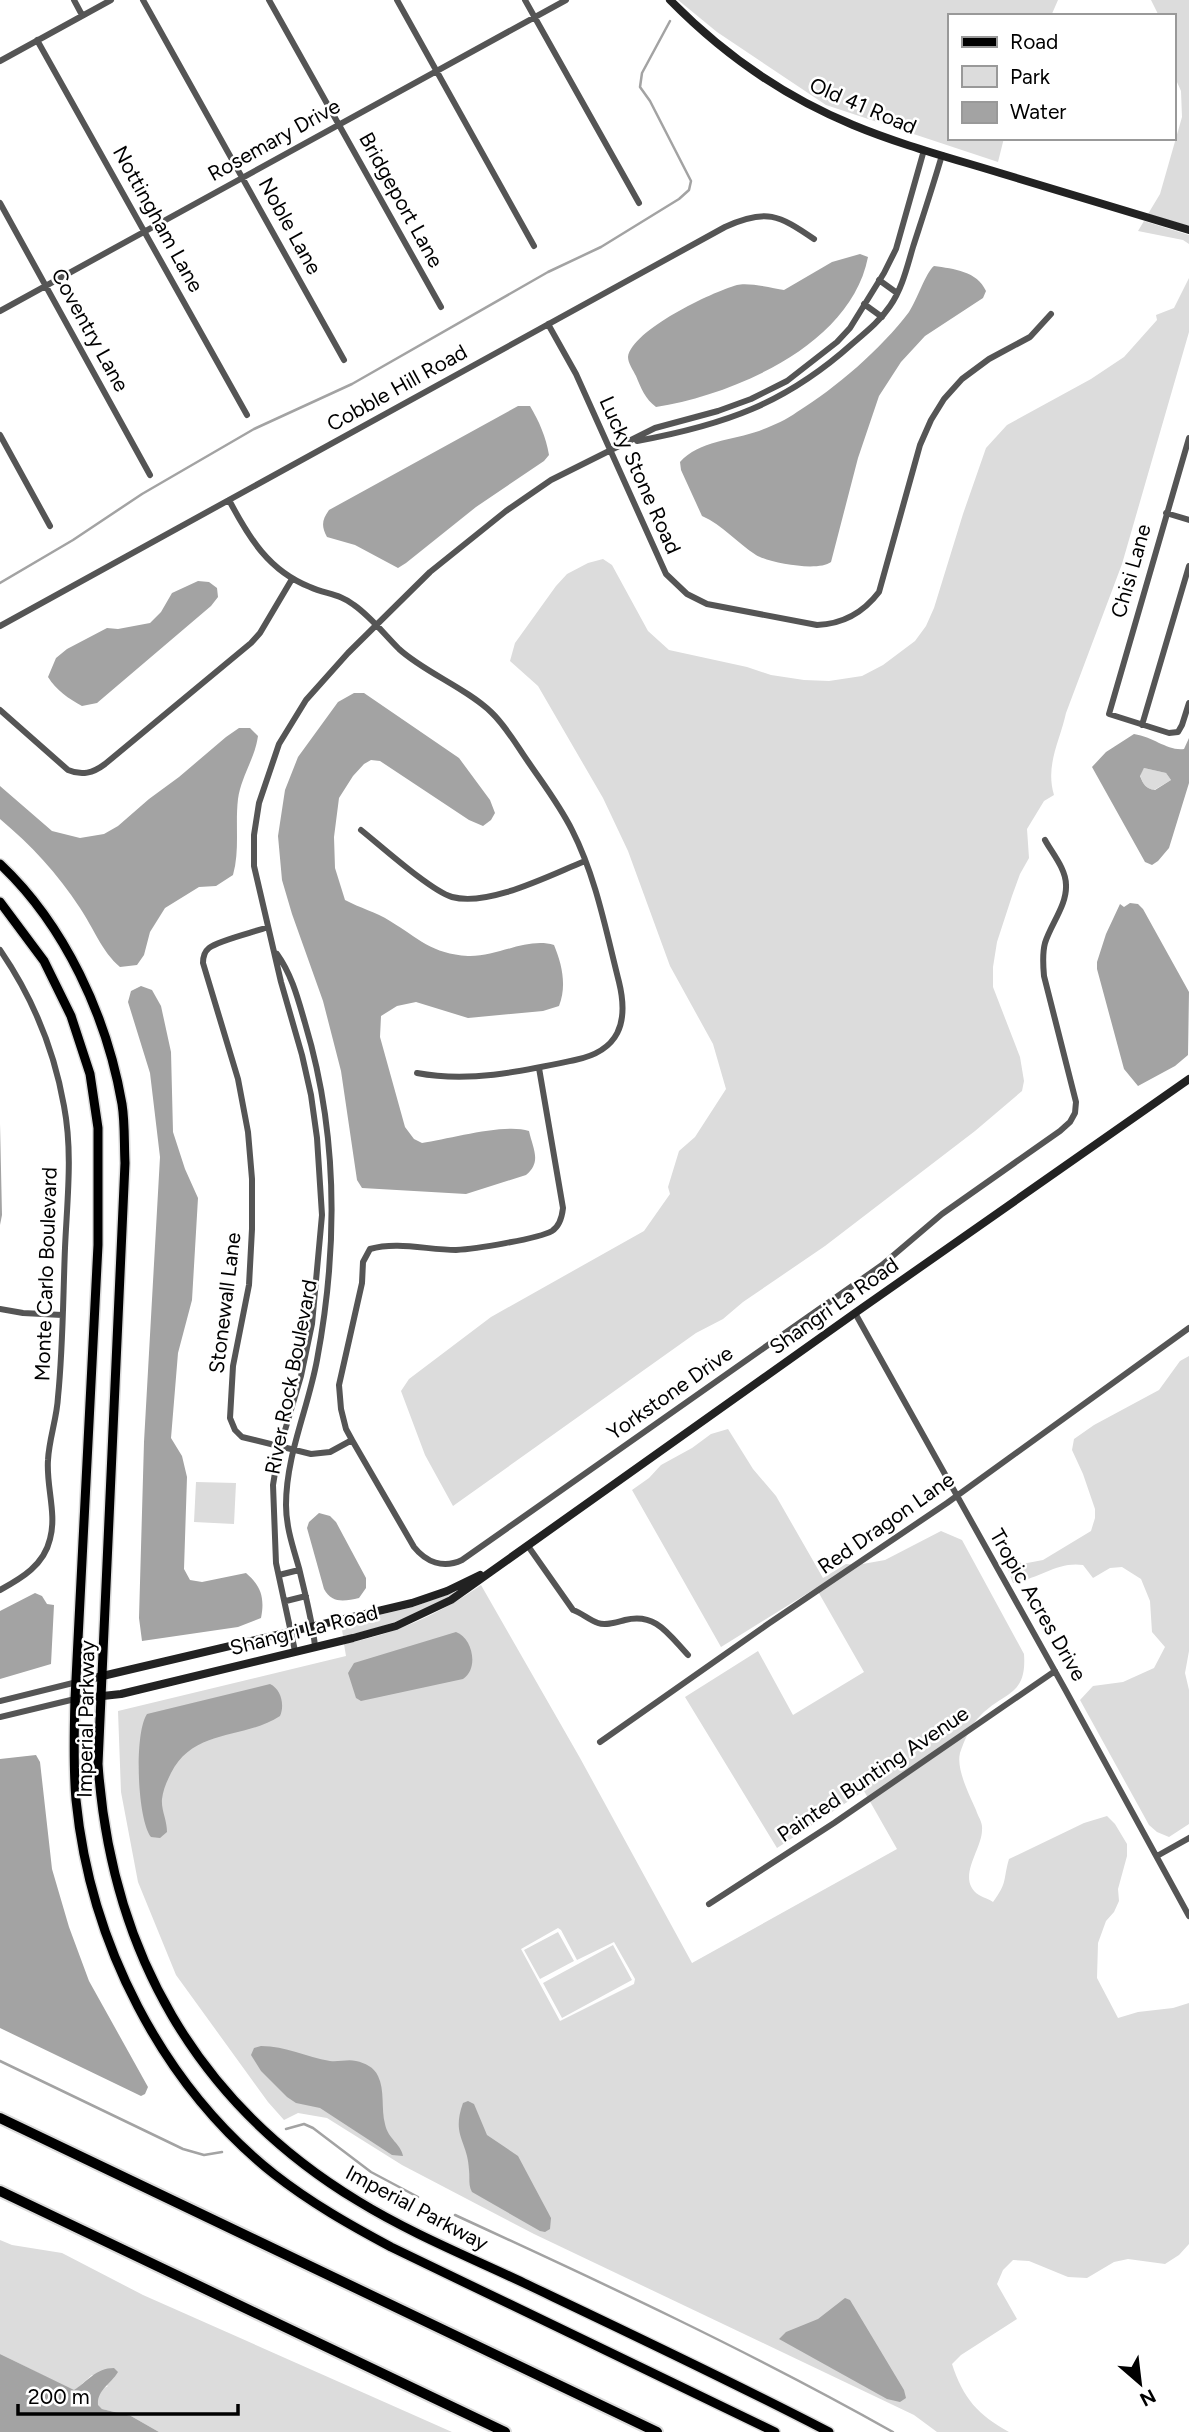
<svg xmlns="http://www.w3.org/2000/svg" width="1189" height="2432" font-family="Figtree,sans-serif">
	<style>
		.green { fill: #dcdcdc; fill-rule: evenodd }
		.water { fill: #a3a3a3; fill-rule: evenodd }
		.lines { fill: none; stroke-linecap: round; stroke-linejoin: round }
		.stream { stroke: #a3a3a3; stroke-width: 2.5 }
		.primary-casing { stroke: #dbdbdb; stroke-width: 12 }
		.highway-casing { stroke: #dbdbdb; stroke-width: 14 }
		.street { stroke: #555; stroke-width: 6 }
		.secondary { stroke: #222; stroke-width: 8 }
		.primary { stroke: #000; stroke-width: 9 }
		.highway { stroke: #000; stroke-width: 10 }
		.labels { text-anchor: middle; stroke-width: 5; stroke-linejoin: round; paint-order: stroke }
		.street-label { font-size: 21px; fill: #000; stroke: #fff }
	</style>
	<rect width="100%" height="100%" fill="#fff"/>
	<path class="green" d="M 678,0 L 1058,0 L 1051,16 L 949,16 L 949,138 L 1004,138 L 998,162 L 826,105 L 717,32 Z
		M 1151,0 L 1189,0 L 1189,226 L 1148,214 L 1160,194 L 1182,117 L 1181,91 L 1173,73 L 1173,16 L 1159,16 Z
		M 1144,221 L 1189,235 L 1189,244 L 1183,240 L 1138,231 Z
		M 1189,278 L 1189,332 L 1122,564 L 1066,713 C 1060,741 1045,765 1054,795 L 1044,801 L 1027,829 L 1029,858 L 1020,874 L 1012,896 L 997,942 L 993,967 L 993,987 L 1020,1057 L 1024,1081 L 1022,1091 L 975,1131 L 825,1246 L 743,1302 L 723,1319 L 696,1333 L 453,1506 L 425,1455 L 401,1391 L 409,1379 L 491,1317 L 644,1231 L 670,1194 L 668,1187 L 679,1151 L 695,1137 L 726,1089 L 713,1044 L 670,966 L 628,851 L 603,798 L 538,686 L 510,661 L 515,643 L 556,586 L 567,574 L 588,563 L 603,559 L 612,565 L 648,631 L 669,650 L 747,667 L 771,675 L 804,680 L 829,681 L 862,676 L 883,665 L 915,641 L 926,626 L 934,608 L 963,514 L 986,448 L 1007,425 L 1091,379 L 1124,357 L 1157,320 L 1156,315 L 1174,308 Z
		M 1144,768 L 1166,773 L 1171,780 L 1154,790 C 1145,788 1143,784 1140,775 Z
		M 1189,1356 L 1189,1651 L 1185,1673 L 1189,1690 L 1189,1824 L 1169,1837 L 1157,1832 L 1149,1825 L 1080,1700 L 1093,1686 L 1123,1682 L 1154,1668 L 1165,1647 L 1152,1632 L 1150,1601 L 1141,1579 L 1122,1567 L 1110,1568 L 1093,1578 L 1083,1565 C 1058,1561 1038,1579 1013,1583 L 1002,1553 L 1007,1551 L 1022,1564 L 1043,1560 L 1091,1531 L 1095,1518 L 1095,1509 L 1083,1474 L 1072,1450 L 1074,1439 L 1094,1425 L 1159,1390 L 1180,1361 Z
		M 728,1429 L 753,1469 L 776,1496 L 823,1578 L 846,1564 L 857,1565 L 885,1560 L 941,1531 L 962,1540 L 1024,1654 C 1027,1696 1005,1691 981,1715 C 971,1724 964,1741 960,1753 C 956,1769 969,1794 976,1810 C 978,1817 983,1822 982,1830 C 982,1850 955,1879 979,1895 C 984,1898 989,1899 993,1902 C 1008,1882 1003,1879 1009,1859 L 1084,1823 L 1107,1816 L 1115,1824 L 1127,1844 L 1127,1856 L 1118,1889 L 1119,1901 L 1114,1912 L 1106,1921 L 1098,1943 L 1097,1978 L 1118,2018 L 1138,2012 L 1173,2008 L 1189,2003 L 1189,2244 L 1179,2255 L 1165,2264 L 1128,2259 L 1114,2262 L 1087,2278 L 1068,2277 L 1029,2261 L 1013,2260 L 1003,2270 L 997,2284 L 1017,2319 L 961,2355 L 952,2364 C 963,2398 978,2415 1009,2432 L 937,2432 L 914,2415 L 534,2234 L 402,2165 L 327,2118 L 298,2113 L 284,2120 L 268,2102 L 176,1975 L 138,1882 L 121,1792 L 118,1711 L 346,1656 L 344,1644 C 395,1634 440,1614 481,1585 L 580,1758 L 692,1963 L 897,1849 L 864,1791 L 777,1848 L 685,1697 L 758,1651 L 793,1715 L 864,1672 L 816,1588 L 721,1647 L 632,1490 L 649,1478 L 661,1465 L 692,1448 L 711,1434 ZM 558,1928 L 561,1930 L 577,1960 L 614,1942 L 635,1979 L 634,1984 L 560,2021 L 521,1949 Z
		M 196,1482 L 236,1483 L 234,1524 L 194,1522 Z
		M 458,1591 C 425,1614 382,1628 343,1636 L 341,1624 L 413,1607 Z
		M 558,1932 L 574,1961 L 540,1979 L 524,1950 Z
		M 613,1945 L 632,1980 L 562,2018 L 543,1983 Z
		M 0,2240 L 12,2245 L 62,2253 L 143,2295 L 452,2432 L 159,2432 L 131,2416 L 102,2409 L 97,2405 C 97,2396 100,2390 108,2386 L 92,2375 L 74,2391 L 0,2354 Z"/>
	<path class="water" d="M 860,254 L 868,257 C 851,345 735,394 656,407 C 645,399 641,388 636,376 C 633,370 628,363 628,357 C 632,330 712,292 737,285 C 748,282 772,288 784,290 L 832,262 Z
		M 934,266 C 954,269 977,271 986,291 L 983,298 L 925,336 L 901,362 L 879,396 L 858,458 L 831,562 C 818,572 769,563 756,555 C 737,543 723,525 702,516 L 681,470 L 680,462 C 699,441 733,440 759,431 C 772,426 786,420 797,412 C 836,388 881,349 909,312 C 917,300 926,272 934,266 Z
		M 518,406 L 530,406 C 539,421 546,437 549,455 L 544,461 L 476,507 L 406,563 L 398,568 L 355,545 L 327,537 C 321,526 322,520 329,510 Z
		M 198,581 L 209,582 L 217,588 L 218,597 L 211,606 L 97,703 L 82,706 C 69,699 56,690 48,677 L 56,658 L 67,649 L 107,628 L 118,629 L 150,623 L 161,612 L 172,593 Z
		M 354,693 L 364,693 L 459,758 L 490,800 L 495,813 L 491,820 L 483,826 L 469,820 L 380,761 L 371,760 L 364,764 L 353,776 L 339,798 L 334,837 L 335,868 L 345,900 C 360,908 376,912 390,921 C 418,938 432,954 468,956 C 497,957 527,937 554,945 C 562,964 567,986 559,1006 L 543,1011 L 468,1018 L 416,1002 L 397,1006 L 381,1016 L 380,1037 L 405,1127 L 414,1139 L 422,1143 C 450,1139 504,1123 529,1131 C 533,1149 542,1162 526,1175 L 466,1194 L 362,1188 L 357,1180 L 341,1071 L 323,1001 L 292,914 L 282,880 L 278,836 L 285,790 L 298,757 L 338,702 Z
		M 239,728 L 250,728 L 258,736 C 255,758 241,777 238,799 C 235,825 240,850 233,875 L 216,886 L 199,887 L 165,908 L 150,932 L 144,955 L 137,965 L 120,967 C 102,952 93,927 80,908 C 58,874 31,845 0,819 L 0,786 L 52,831 L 80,838 L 104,834 L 118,826 L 149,799 L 179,777 L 226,737 Z
		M 1134,734 C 1154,737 1167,751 1184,749 L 1189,738 L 1189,783 L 1169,848 L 1158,861 L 1152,865 L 1145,862 L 1092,767 L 1106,752 ZM 1144,768 L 1166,773 L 1171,780 L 1155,790 C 1146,789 1143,784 1140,776 Z
		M 1130,903 L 1138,904 L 1143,909 L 1189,992 L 1188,1055 L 1175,1066 L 1138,1086 L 1124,1069 L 1097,969 L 1097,962 L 1106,934 L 1120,904 L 1124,907 Z
		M 141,986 L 152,990 L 161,1006 L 171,1052 L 173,1132 L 185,1169 L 198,1198 L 192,1300 L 178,1353 L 171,1438 L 182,1456 L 187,1477 L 184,1569 L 190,1580 L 202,1582 L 246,1573 C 261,1586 265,1598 261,1618 L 238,1627 L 142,1641 L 139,1618 L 144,1442 L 160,1157 L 150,1073 L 128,1002 L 131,991 Z
		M 0,1124 L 2,1215 L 0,1225 Z
		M 319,1513 L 330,1516 L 336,1522 L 366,1578 L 366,1588 L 359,1598 C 345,1601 332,1604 324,1589 L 307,1528 L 309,1522 Z
		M 35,1593 L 42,1596 L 47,1604 L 54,1605 L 51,1664 L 0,1679 L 0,1611 Z
		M 456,1632 C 473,1638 479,1669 463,1679 L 361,1701 L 356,1698 L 348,1673 L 354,1663 Z
		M 270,1684 C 281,1689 285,1705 280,1716 C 243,1740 194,1728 171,1773 C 167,1781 163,1790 162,1799 C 161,1810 167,1820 167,1832 L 160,1838 L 151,1837 C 137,1819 134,1733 147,1714 Z
		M 36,1755 L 40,1762 L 52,1869 L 69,1927 L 89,1981 L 148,2087 L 145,2094 L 141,2096 L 0,2028 L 0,1759 Z
		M 261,2046 C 286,2046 306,2057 330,2061 C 339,2062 348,2059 356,2061 C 365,2063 374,2067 378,2076 C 385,2090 381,2109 385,2124 C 388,2139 401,2144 403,2156 L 392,2155 L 320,2108 L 296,2103 L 287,2097 L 261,2071 L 251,2055 L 254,2048 Z
		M 468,2101 L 474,2104 L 487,2135 L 518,2156 L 551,2218 L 550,2229 L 545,2232 L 540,2231 L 472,2192 C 468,2185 470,2178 469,2170 C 468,2141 451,2136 463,2103 Z
		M 845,2298 L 850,2300 L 904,2390 L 906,2398 L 900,2402 L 887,2399 L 779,2339 L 786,2332 L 818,2319 Z
		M 0,2354 L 74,2390 C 87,2382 96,2368 114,2368 L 118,2372 C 110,2385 97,2390 98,2405 L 102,2409 L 131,2416 L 159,2432 L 0,2432 Z"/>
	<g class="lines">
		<path class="stream" d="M 0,583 L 73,540 L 142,494 L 254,429 L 352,384 L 548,272 L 601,247 L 679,199 L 689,190 L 691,181 L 650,101 L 640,87 L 642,73 L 670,21
			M 0,2061 L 183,2149 L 204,2155 L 222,2152
			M 286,2129 L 304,2124 L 313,2128 L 371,2172 L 418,2197
			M 455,2215 C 603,2283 751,2352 893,2432"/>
		<g class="primary-casing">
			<path id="primary" d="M 0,864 C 65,925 107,1017 122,1104 C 125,1123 124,1143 125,1163 L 98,1764 C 111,1951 196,2103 358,2201 C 410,2233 469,2257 524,2283 C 627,2332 729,2380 829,2432
				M 0,902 L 44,961 L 71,1016 L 90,1074 L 98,1128 L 98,1245 L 75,1699 C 74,1733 73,1766 76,1800 C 90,1942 161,2084 274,2174 C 311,2203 350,2225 391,2247 L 775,2432"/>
		</g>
		<g class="highway-casing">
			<path id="highway" d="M 0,2118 L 657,2432
				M 0,2191 L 505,2432"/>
		</g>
		<path class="street" d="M 74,0 L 82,15
			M 143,0 L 344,360
			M 269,0 L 441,307
			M 397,0 L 534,246
			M 525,0 L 639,203
			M 37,40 L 247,415
			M 0,61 L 111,0
			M 0,203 L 150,475
			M 879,280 L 897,293
			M 864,304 L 882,317
			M 0,311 L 566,0
			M 548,324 L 576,374 L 666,574 L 687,594 L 707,604 L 817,625 C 843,624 863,613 879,592 L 920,445 L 931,420 L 944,399 L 962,379 L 989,359 L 1030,337 L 1051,314
			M 0,435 L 50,526
			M 1189,438 L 1109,714 L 1169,733 L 1178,732 L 1182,725 L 1189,703
			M 637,441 C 724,425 785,404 852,344 C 866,332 880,321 890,306 C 902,289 907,267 913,247 C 923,216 933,186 942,155
			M 229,500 C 249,538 269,571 310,587 C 325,594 341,594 354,605 C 371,617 384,634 399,649 C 424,672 466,688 491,712 C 506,726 517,746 529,763 C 544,785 560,806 572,830 C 596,877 606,931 619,982 C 629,1023 619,1051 575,1060 C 523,1071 470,1083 417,1073
			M 1166,513 L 1189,520
			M 0,626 L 725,227 C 766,208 779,215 814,239
			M 0,710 L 68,770 C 82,776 93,773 105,764 L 251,643 L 260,633 L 292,579
			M 1142,725 L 1189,566
			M 361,830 C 381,846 431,891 452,897 C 489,907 550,875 585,861
			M 268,927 C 255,932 219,940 209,948 C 204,952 203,957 203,963 L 238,1079 L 248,1132 L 252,1179 L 252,1229 L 249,1285 L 233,1366 L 230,1418 L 235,1430 L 242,1437 L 311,1454 L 330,1452 L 352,1440
			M 0,950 C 33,998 54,1049 64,1106 C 73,1153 67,1201 65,1248 C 63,1298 63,1348 58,1397 C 57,1418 49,1439 48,1460 C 46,1486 57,1514 50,1539 C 44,1565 22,1578 0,1590
			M 277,954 C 292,975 298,999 305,1023 C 338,1133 338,1248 317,1360 C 308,1409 286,1455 286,1505 C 286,1527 293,1547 299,1568 C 305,1594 312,1619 315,1646
			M 539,1068 L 563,1208 C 562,1217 560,1226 552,1231 C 538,1239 474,1249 456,1250 C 428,1250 397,1241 370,1249 L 363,1262 L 362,1283 L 339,1385 L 341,1409 L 346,1429 L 352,1440 L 414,1547 C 426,1562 443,1569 462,1560 L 882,1265 L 942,1214 L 1060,1131 L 1070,1122 L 1075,1113 L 1076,1102 L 1044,976 C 1043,965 1042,954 1045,943 C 1051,924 1067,905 1066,885 C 1066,869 1052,853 1045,840
			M 0,1309 L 23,1313 L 62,1315
			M 855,1313 L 1066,1691 L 1189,1916
			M 528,1546 L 573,1610 C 582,1613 589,1620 598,1623 C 606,1626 617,1622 625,1620 C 656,1612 669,1635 688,1655
			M 279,1575 L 299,1570
			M 286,1601 L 306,1596
			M 295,1651 L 276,1563 L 273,1485 L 278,1454 L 301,1376 L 312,1324 L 322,1215 L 317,1138 L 311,1095 L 302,1055 L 281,982 L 254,866 L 254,835 L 259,803 L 279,744 L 306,700 L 348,653 L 430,572 L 506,511 L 551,480 L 655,428 L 718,411 L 751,399 L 787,381 L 837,342 L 850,328 L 884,273 L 896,249 L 924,150
			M 0,1701 L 77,1682
			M 0,1717 L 75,1699
			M 600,1742 L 768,1624 L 947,1503 L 1189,1328
			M 1157,1856 L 1189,1838
			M 709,1904 L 834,1823 L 1055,1671"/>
		<path class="secondary" d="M 670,0 C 722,53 785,97 853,125 C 901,145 951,158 1000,173 C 1063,192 1126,211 1189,230
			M 77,1682 L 412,1603 L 447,1591 L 480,1575
			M 75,1699 L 121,1694 L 353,1638 L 396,1626 L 451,1600 L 855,1313 L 1189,1079"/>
		<use href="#primary" class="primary"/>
		<use href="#highway" class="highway"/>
	</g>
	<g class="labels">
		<g class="street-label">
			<text transform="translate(863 106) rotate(23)" y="7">Old 41 Road</text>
			<text transform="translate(274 140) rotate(-29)" y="7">Rosemary Drive</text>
			<text transform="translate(401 200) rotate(61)" y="7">Bridgeport Lane</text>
			<text transform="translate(158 219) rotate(61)" y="7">Nottingham Lane</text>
			<text transform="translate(290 226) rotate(61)" y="7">Noble Lane</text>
			<text transform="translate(90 330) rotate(61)" y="7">Coventry Lane</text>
			<text transform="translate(397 388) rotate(-29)" y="7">Cobble Hill Road</text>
			<text transform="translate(640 475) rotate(66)" y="7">Lucky Stone Road</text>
			<text transform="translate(1131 571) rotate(-74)" y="7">Chisi Lane</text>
			<text transform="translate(46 1274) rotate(-88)" y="7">Monte Carlo Boulevard</text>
			<text transform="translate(225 1303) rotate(-83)" y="7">Stonewall Lane</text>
			<text transform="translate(834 1306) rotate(-35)" y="7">Shangri La Road</text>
			<text transform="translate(291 1377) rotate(-79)" y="7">River Rock Boulevard</text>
			<text transform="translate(670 1393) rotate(-35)" y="7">Yorkstone Drive</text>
			<text transform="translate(886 1523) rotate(-35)" y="7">Red Dragon Lane</text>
			<text transform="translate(1038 1605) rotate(60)" y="7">Tropic Acres Drive</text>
			<text transform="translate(304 1630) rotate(-14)" y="7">Shangri La Road</text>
			<text transform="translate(86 1719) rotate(-89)" y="7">Imperial Parkway</text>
			<text transform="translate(873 1774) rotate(-34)" y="7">Painted Bunting Avenue</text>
			<text transform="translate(417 2208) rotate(28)" y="7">Imperial Parkway</text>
		</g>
	</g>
	<rect x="948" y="14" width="228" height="126" fill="#ffffff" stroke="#999999" stroke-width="2"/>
	<rect x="962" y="37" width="35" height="10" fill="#000000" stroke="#999999" stroke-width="2"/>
	<text x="1010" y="49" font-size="21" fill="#000000">Road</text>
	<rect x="962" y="66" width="35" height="21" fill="#dcdcdc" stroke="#999999" stroke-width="2"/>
	<text x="1010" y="84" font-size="21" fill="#000000">Park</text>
	<rect x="962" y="102" width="35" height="21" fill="#a3a3a3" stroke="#999999" stroke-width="2"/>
	<text x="1010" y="119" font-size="21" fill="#000000">Water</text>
	<g transform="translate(1140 2383) rotate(152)" stroke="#ffffff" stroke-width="5" paint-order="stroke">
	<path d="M0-5L12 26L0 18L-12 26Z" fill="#000000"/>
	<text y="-10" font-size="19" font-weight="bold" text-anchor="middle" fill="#000000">N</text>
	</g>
	<path d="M18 2404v10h220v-10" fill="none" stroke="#000000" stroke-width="3.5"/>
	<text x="28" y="2404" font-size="21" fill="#000000" stroke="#ffffff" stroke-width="5" paint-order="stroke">200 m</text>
</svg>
